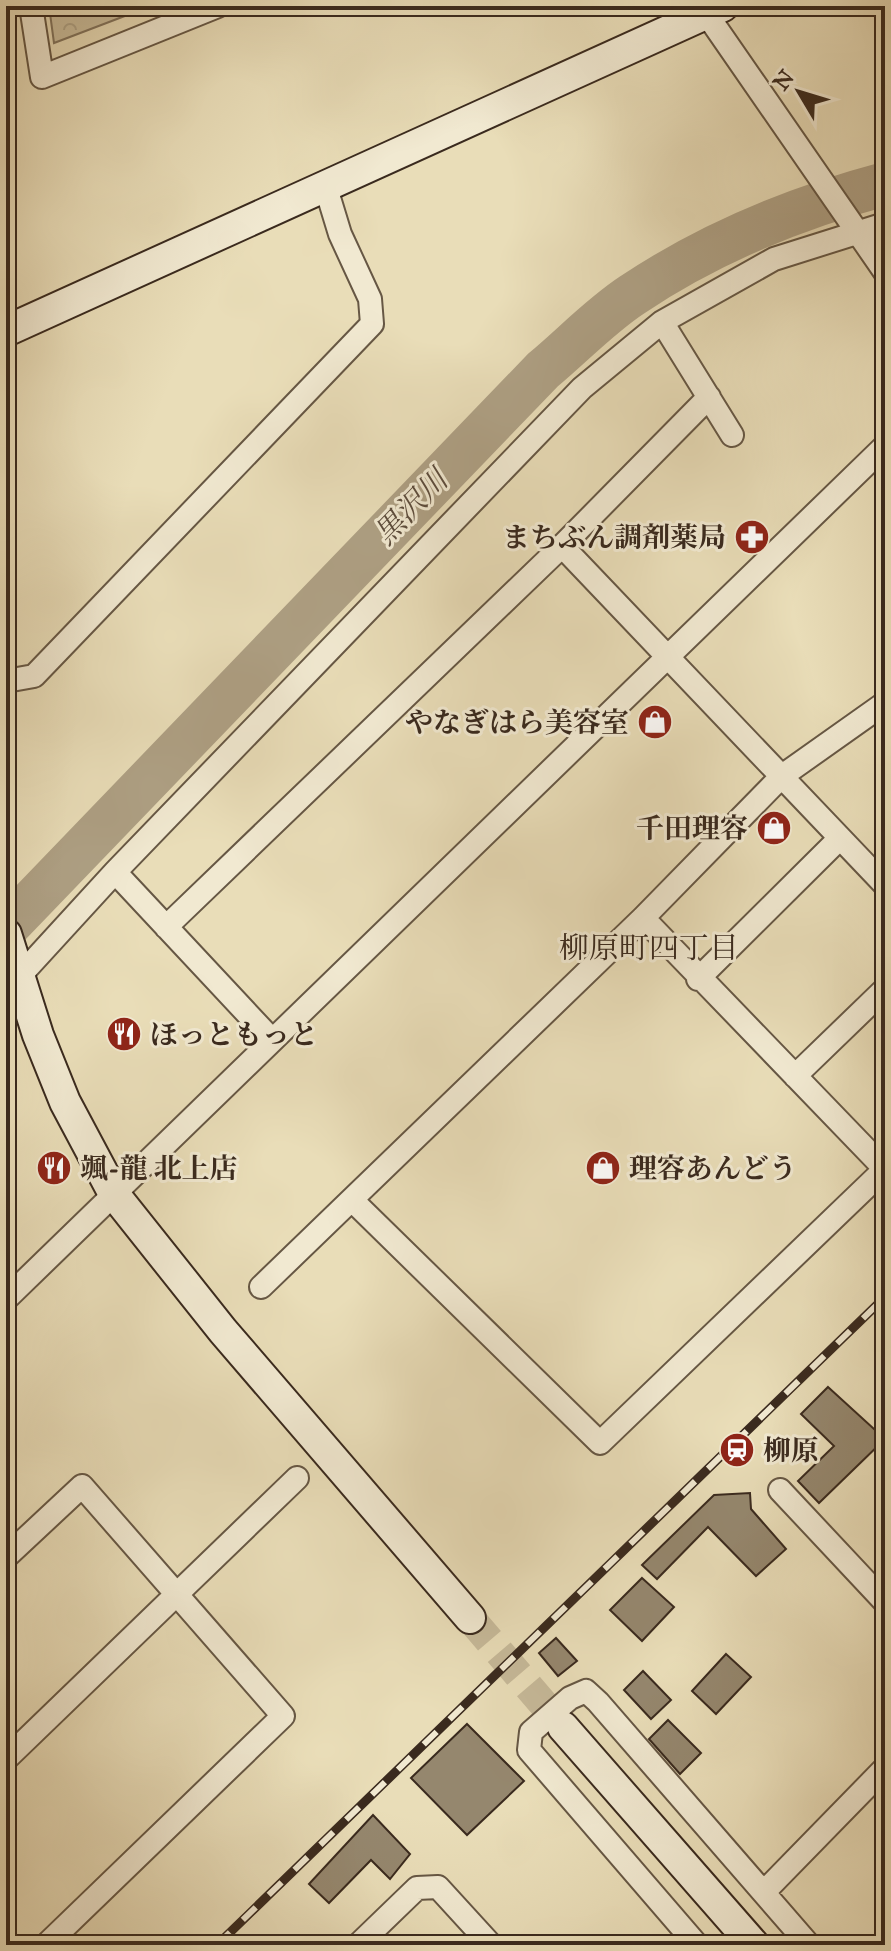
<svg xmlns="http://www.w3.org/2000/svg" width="891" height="1951" font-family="'IM FELL Great Primer','Noto Serif JP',serif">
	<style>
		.forest { fill: url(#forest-crowns); stroke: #82745e; stroke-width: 2 }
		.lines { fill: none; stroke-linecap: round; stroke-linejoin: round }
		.river { stroke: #aea084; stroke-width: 44 }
		.building { fill: #95876e; stroke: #3a2a1e; stroke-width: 2 }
		.secondary-tunnel { stroke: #c6b999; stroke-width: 30; stroke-dasharray: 30 15; stroke-linecap: butt }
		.street-casing { stroke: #665744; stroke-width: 26 }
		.secondary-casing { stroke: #3a2a1e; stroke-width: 34 }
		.street { stroke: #f1e9d1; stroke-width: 22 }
		.secondary { stroke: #f1e9d1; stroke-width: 30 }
		.rail-casing { stroke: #3a2a1e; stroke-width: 9 }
		.rail { stroke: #f1e9d1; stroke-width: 6; stroke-dasharray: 18; stroke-linecap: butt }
		.labels { text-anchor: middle; stroke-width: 6; stroke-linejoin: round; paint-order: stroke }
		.poi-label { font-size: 28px; font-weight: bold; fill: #3a2a1e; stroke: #f1e9d1; text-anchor: start }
		.water-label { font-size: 30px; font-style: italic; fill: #5d4d3d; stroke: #f1e9d1 }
		.neighbourhood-label { font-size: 30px; fill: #3a2a1e; stroke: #f1e9d1 }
	</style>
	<defs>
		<pattern id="forest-crowns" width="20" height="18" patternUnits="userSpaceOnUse" patternTransform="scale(2)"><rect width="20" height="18" fill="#cbbf9e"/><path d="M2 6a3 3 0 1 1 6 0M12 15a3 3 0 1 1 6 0" fill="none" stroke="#afa488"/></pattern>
	</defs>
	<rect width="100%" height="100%" fill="#e9ddb8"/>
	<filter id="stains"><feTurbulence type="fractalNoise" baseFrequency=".0025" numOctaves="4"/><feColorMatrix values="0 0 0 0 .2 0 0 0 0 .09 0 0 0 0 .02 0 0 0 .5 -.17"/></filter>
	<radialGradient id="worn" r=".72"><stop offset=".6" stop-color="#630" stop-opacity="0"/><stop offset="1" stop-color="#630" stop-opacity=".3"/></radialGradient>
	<path class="forest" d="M 49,6 L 151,6 L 54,43 Z"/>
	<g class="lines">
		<path class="river" d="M 6,928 L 543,370 C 572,346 600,316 632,295 C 711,242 795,208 885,184"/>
	</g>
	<path class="building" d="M 828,1387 L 885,1439 L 819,1503 L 798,1481 L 834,1446 L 801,1414 Z
		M 750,1493 L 751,1509 L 786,1549 L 756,1576 L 708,1527 L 657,1579 L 642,1565 L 714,1495 Z
		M 642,1578 L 674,1607 L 642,1641 L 610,1610 Z
		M 556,1638 L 577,1661 L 558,1676 L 539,1653 Z
		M 726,1654 L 751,1677 L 716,1714 L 692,1691 Z
		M 643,1671 L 671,1700 L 651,1719 L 624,1690 Z
		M 668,1720 L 701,1753 L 680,1774 L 649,1739 Z
		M 467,1724 L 524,1781 L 467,1835 L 411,1778 Z
		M 373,1815 L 410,1854 L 390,1879 L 371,1860 L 329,1903 L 309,1884 Z"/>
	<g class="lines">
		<path class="secondary-tunnel" d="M 470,1618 L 563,1727"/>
		<g class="street-casing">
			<path id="street" d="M 31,6 L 42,77 L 218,6
				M 701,6 L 885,272
				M 662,322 L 732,435
				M 562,546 L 885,885
				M 6,681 L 34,676 L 372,324 L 370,299 L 340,234 L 326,188
				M 115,872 L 272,1040
				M 643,918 L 885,1169
				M 166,927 L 562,546 L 709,397
				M 698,979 L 839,839
				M 6,991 L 115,872 L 582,388 L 662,322 L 774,259 L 885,224
				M 795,1076 L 885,989
				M 353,1201 L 600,1443 L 885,1169
				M 261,1287 L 643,918 L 782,776 L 885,703
				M 6,1299 L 885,446
				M 780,1490 L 885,1602
				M 6,1557 L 82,1486 L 283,1716 L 46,1945
				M 6,1759 L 297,1478
				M 764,1892 L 885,1768
				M 358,1945 L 417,1888 L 438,1887 L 491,1945
				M 697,1945 L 529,1750 L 531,1732 L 570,1698 L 586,1691 L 598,1702 L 809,1945"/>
		</g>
		<g class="secondary-casing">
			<path id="secondary" d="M 6,331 L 723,6
				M 6,934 L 38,1035 L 65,1102 L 114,1194 L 223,1331 L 470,1618
				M 563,1727 L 754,1945"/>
		</g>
		<use href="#street" class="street"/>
		<use href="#secondary" class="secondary"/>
		<g class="rail-casing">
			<path id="rail" d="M 217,1945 L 885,1297"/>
		</g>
		<use href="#rail" class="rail"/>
	</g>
	<defs>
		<g id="pharmacy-disc" transform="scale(1.8)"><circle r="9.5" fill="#8f2418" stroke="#f1e9d1"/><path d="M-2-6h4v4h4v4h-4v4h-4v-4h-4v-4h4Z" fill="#fff"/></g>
		<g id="shop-disc" transform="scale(1.8)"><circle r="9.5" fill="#8f2418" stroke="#f1e9d1"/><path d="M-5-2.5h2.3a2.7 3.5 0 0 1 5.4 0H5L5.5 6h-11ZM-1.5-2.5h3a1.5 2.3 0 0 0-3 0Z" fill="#fff"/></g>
		<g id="restaurant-disc" transform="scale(1.8)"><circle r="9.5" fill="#8f2418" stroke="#f1e9d1"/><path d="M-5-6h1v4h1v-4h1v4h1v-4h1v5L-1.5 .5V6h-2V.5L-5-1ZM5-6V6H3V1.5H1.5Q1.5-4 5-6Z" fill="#fff"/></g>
		<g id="station-disc" transform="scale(1.8)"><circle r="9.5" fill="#8f2418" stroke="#f1e9d1"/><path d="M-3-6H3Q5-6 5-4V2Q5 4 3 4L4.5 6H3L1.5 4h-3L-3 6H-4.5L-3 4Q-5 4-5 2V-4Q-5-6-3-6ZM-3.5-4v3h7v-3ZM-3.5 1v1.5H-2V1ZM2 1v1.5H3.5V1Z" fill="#fff"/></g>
	</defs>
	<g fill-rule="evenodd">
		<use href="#pharmacy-disc" x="752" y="537"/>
		<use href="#shop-disc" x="655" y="722"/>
		<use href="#shop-disc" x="774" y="828"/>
		<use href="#restaurant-disc" x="124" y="1034"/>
		<use href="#restaurant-disc" x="54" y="1168"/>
		<use href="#shop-disc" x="603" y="1168"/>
		<use href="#station-disc" x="737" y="1450"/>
	</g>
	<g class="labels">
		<g class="poi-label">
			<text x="726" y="547" text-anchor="end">まちぶん調剤薬局</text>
			<text x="629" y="732" text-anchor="end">やなぎはら美容室</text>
			<text x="748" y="838" text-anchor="end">千田理容</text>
			<text x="150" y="1044">ほっともっと</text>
			<text x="80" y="1178">颯-龍 北上店</text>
			<text x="629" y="1178">理容あんどう</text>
			<text x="763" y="1460">柳原</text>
		</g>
		<g class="water-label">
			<text transform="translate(411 507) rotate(-46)" y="10">黒沢川</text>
		</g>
		<g class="neighbourhood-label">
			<text x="649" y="958">柳原町四丁目</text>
		</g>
	</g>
	<rect width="891" height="1951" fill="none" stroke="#e9ddb8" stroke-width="32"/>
	<rect x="8" y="8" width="875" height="1935" fill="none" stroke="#3a2a1e" stroke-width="4"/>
	<rect x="16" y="16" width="859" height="1919" fill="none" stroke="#3a2a1e" stroke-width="2"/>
	<g transform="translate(799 92) rotate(308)" stroke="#f1e9d1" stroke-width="6" paint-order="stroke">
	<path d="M0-6L14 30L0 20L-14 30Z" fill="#3a2a1e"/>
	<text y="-12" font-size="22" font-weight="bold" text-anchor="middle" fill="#3a2a1e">N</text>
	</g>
	<rect width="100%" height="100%" filter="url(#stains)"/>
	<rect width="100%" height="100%" fill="url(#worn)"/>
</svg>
